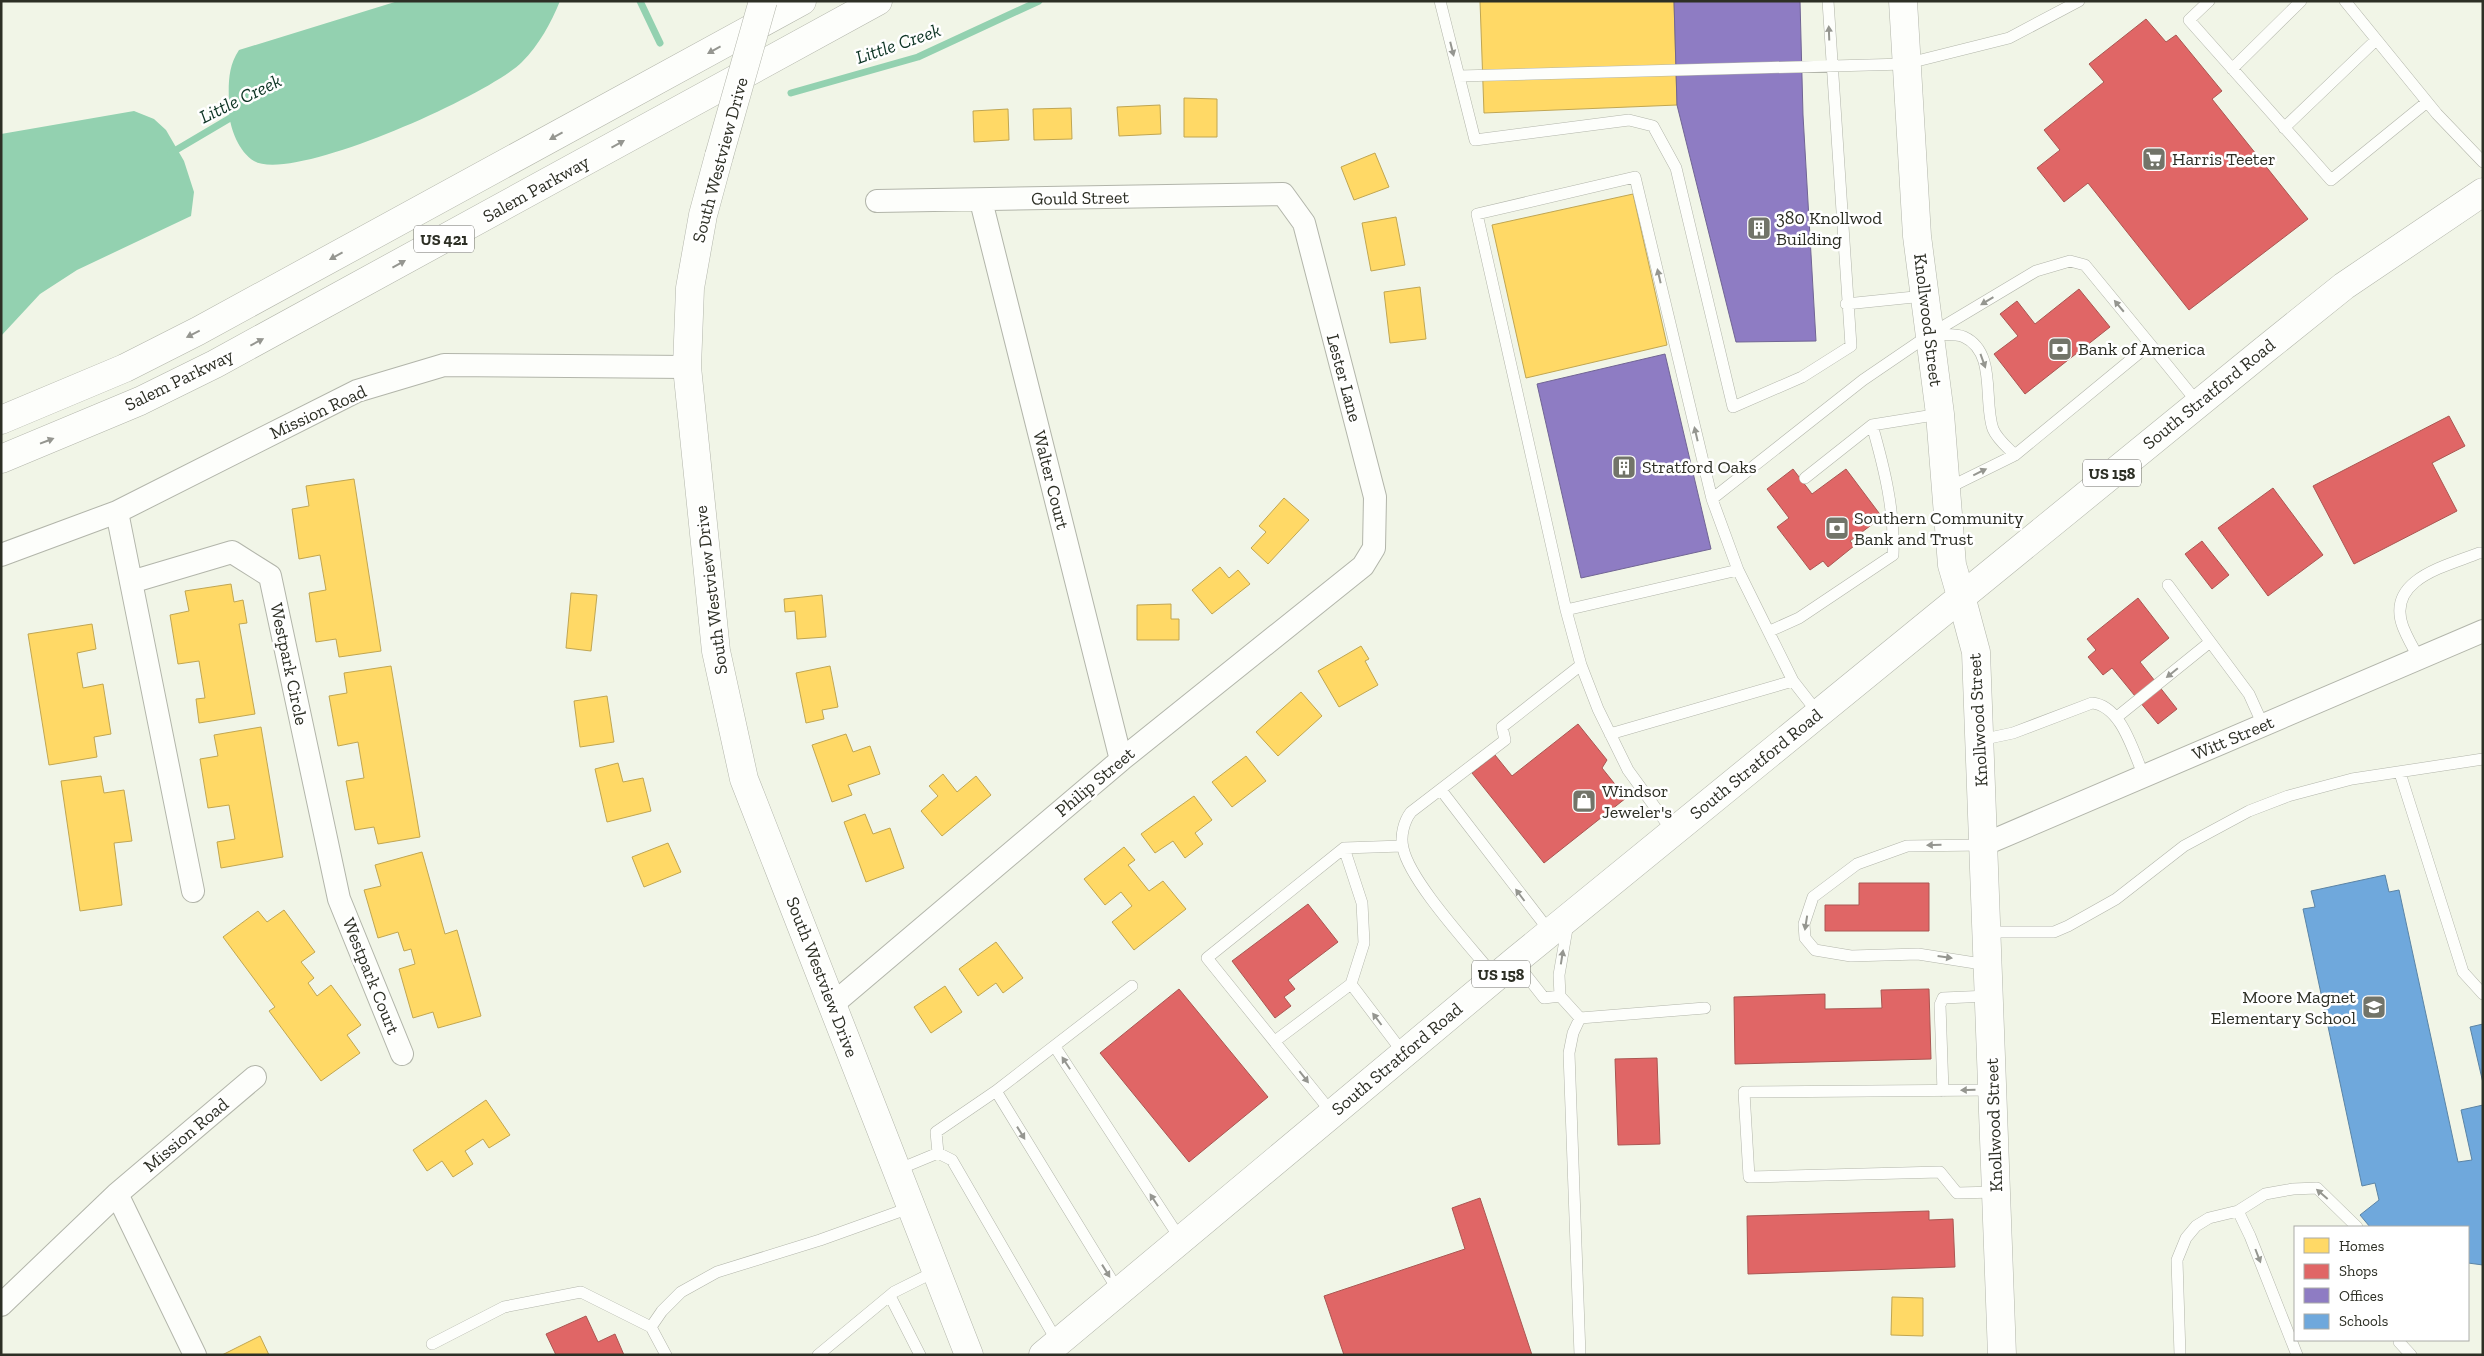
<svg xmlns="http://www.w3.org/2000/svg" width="2484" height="1356" font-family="'Zilla Slab',serif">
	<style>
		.water { fill: #93d1b0 }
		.homes { fill: #ffd966; stroke: #c0a652 }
		.shops { fill: #e06666; stroke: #aa5652 }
		.offices { fill: #8e7cc3; stroke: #716594 }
		.schools { fill: #6fa8dc; stroke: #5b84a5 }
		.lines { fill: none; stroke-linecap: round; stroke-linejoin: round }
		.stream { stroke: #93d1b0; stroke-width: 7 }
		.service-casing { stroke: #b2b5aa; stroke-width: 12 }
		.minor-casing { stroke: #b2b5aa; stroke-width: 24 }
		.tertiary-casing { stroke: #b2b5aa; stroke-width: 29 }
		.secondary-casing { stroke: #b2b5aa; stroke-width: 29 }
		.primary-casing { stroke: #b2b5aa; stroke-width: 29 }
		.motorway-casing { stroke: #b2b5aa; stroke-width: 29 }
		.service { stroke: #fdfefb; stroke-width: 11 }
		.minor { stroke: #fdfefb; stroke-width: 22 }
		.tertiary { stroke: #fdfefb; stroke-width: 28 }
		.secondary { stroke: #fdfefb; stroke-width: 28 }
		.primary { stroke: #fdfefb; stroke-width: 28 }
		.motorway { stroke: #fdfefb; stroke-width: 28 }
		.tertiary-bridge-casing { stroke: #b2b5aa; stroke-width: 29; stroke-linecap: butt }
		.tertiary-bridge { stroke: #fdfefb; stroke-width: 28 }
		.oneway { fill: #959690 }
		.labels { text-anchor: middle; stroke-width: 5; stroke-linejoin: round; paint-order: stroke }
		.shield { fill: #fff; stroke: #6c6d66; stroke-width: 1 }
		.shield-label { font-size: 16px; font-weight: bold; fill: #2d2f25 }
		.poi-label { font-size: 18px; fill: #2d2f25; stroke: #fff; text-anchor: start }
		.street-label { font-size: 18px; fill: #2d2f25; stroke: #fff }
		.water-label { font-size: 19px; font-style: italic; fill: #0c3323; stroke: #fff }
	</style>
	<rect width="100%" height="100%" fill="#f1f5e7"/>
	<path class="water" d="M 398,1 L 560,1 C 551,23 539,45 522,62 C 491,94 293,184 254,161 C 239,152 230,129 229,112 C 229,90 226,69 239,50 Z
		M 134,111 L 154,119 L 166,130 L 184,161 L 194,192 L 191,216 L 77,270 L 40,294 L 1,336 L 1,134 Z"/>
	<path class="homes" d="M 1480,1 L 1674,1 L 1677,105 L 1484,113 Z
		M 1184,98 L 1217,99 L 1217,137 L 1184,137 Z
		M 1160,105 L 1161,134 L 1119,136 L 1117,107 Z
		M 1071,108 L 1072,139 L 1034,140 L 1033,109 Z
		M 1008,109 L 1009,140 L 974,142 L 973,111 Z
		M 1375,153 L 1389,187 L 1354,200 L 1341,167 Z
		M 1633,194 L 1667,345 L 1526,378 L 1492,225 Z
		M 1396,217 L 1405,265 L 1371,271 L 1362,223 Z
		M 1420,287 L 1426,339 L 1390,343 L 1384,292 Z
		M 354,479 L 381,651 L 339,657 L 336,639 L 316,642 L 309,593 L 326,590 L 320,555 L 299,559 L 292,509 L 309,506 L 306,486 Z
		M 1284,498 L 1309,520 L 1268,564 L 1251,548 L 1266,532 L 1259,526 Z
		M 1220,567 L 1229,578 L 1238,570 L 1250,584 L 1212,614 L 1192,590 Z
		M 231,584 L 234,602 L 243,600 L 247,623 L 239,624 L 255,714 L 199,723 L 196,699 L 205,698 L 199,661 L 178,664 L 170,615 L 189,611 L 185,591 Z
		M 571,593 L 597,595 L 591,651 L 566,648 Z
		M 822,595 L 826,637 L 797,639 L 795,611 L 785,612 L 784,599 Z
		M 1171,604 L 1171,619 L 1179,619 L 1179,640 L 1137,640 L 1137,605 Z
		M 92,624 L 96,649 L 77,653 L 83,688 L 103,684 L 111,734 L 94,737 L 97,757 L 49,765 L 28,634 Z
		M 1361,646 L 1369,659 L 1365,661 L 1378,685 L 1339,707 L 1318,671 Z
		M 391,666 L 420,837 L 378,844 L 374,827 L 355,830 L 346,781 L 364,778 L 358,742 L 338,746 L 329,696 L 347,693 L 344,673 Z
		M 830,666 L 838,707 L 822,710 L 824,719 L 806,723 L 796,673 Z
		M 1301,692 L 1322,716 L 1278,756 L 1256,732 Z
		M 607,696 L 614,742 L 580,747 L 574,701 Z
		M 261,727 L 283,857 L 221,868 L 217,842 L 235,839 L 229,805 L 208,808 L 200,759 L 218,756 L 214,735 Z
		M 846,734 L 853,752 L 870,746 L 880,774 L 848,785 L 852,795 L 832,802 L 812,745 Z
		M 1246,756 L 1266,781 L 1232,807 L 1212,782 Z
		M 618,763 L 623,782 L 643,778 L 651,811 L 607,822 L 595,769 Z
		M 943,774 L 957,792 L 976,776 L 991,795 L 942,836 L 921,811 L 938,796 L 929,786 Z
		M 101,776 L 104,793 L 124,790 L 132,841 L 114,843 L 122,905 L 80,911 L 61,781 Z
		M 1194,796 L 1212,820 L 1195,833 L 1203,844 L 1185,858 L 1173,841 L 1155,853 L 1141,834 Z
		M 865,814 L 873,834 L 890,828 L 904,868 L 866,882 L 844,822 Z
		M 668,843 L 681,872 L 644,887 L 632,857 Z
		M 1124,847 L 1135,860 L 1128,865 L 1149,891 L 1163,881 L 1186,909 L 1134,950 L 1112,922 L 1132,906 L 1121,892 L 1105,905 L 1084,879 Z
		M 422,852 L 445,934 L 457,930 L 481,1016 L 438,1028 L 433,1012 L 413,1018 L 399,969 L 415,964 L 411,949 L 404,951 L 398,932 L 378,938 L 364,890 L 381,886 L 375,865 Z
		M 284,910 L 315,952 L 301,962 L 314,978 L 308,983 L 317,996 L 331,985 L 361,1025 L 347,1035 L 360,1053 L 321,1081 L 269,1011 L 275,1007 L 223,937 L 258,911 L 267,922 Z
		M 996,942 L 1023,978 L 1003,993 L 996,983 L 978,996 L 959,969 Z
		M 945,986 L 962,1012 L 931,1033 L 914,1007 Z
		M 486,1100 L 510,1135 L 489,1148 L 483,1139 L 465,1151 L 473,1164 L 453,1177 L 442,1161 L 427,1171 L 413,1150 Z
		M 1892,1297 L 1923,1298 L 1923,1336 L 1891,1335 Z
		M 260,1336 L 269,1355 L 222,1355 Z"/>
	<path class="shops" d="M 2146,19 L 2166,42 L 2176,35 L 2222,91 L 2212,99 L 2308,219 L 2189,310 L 2088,183 L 2064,202 L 2037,168 L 2060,150 L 2044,130 L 2104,82 L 2089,64 Z
		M 2079,289 L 2110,327 L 2025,394 L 1994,354 L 2018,336 L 2000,314 L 2017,301 L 2035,324 Z
		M 2449,416 L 2465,446 L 2432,463 L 2457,511 L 2354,564 L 2313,486 Z
		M 1793,469 L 1812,494 L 1846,469 L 1882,517 L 1850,541 L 1854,546 L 1828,567 L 1823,561 L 1810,570 L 1777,527 L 1789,518 L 1767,489 Z
		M 2273,488 L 2323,555 L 2268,596 L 2218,528 Z
		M 2202,541 L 2229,575 L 2212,589 L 2185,554 Z
		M 2138,598 L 2169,638 L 2140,662 L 2177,709 L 2158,724 L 2112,668 L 2103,675 L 2088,657 L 2096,650 L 2087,639 Z
		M 1578,724 L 1607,760 L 1602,768 L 1626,798 L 1544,863 L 1472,773 L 1495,755 L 1512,776 Z
		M 1859,883 L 1929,883 L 1929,931 L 1825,931 L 1825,905 L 1859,905 Z
		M 1308,904 L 1338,942 L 1288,980 L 1295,989 L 1284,997 L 1291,1006 L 1275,1018 L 1232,961 Z
		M 1179,989 L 1268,1097 L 1189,1162 L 1100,1053 Z
		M 1929,989 L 1931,1059 L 1735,1064 L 1734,997 L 1825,994 L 1825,1009 L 1882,1008 L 1881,990 Z
		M 1657,1058 L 1660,1144 L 1618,1145 L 1615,1059 Z
		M 1480,1198 L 1532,1355 L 1344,1355 L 1324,1296 L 1465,1249 L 1452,1208 Z
		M 1929,1211 L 1929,1220 L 1953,1219 L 1955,1267 L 1748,1274 L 1747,1216 Z
		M 586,1316 L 598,1342 L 615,1334 L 624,1355 L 556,1355 L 546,1334 Z"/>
	<path class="offices" d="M 1674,1 L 1800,1 L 1803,115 L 1816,341 L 1736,342 L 1677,105 Z
		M 1665,354 L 1711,549 L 1581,578 L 1537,384 Z"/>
	<path class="schools" d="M 2385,875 L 2389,892 L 2399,890 L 2458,1162 L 2472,1160 L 2461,1110 L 2483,1105 L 2483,1265 L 2468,1263 L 2468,1227 L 2370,1227 L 2360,1215 L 2379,1200 L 2375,1183 L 2362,1186 L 2303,909 L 2315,907 L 2311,891 Z
		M 2483,1024 L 2483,1083 L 2470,1027 Z"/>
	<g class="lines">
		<path class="stream" d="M 640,1 L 660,43
			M 791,93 L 918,57 L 1039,1
			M 171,153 L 237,114"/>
		<g class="service-casing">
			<path id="service" d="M 1440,1 L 1475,140 L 1629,120 L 1653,126 L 1676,168 L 1733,407 L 1802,377 L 1851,346 L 1828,1
				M 2209,1 L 2189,20 L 2331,180 L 2427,102
				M 2345,1 L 2437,114 L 2483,162
				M 2232,69 L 2301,1
				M 1459,76 L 1905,64 L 2009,38 L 2079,1
				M 2284,128 L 2376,40
				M 1846,304 L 1924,296
				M 1929,335 C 1939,335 1955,333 1964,337 C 1997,352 1983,401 1993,429 C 1997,439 2007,447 2015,455
				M 1805,478 L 1872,425
				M 1946,489 L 2015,455 L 2150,344 L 2198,403
				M 1712,499 L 1635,177 L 1477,214 L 1566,610 L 1738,570 L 1712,499 L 1863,380 L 1929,335 L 2036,271 L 2070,261 L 2085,265 L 2150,344
				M 1738,570 L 1793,681
				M 2168,585 L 2249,694 L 2263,725
				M 1770,631 L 1799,618 L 1893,555 C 1895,511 1884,467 1872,425 L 1940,414
				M 2419,658 C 2413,648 2407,637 2403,627 C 2385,579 2447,566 2479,553 L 2483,553
				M 1581,665 L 1598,709 L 1628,770 L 1673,832
				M 2117,717 L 2210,642
				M 1610,734 L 1793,681 L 1818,713
				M 1980,740 L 2013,733 L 2092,703 C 2122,706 2133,752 2144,776
				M 2400,773 L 2463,972 L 2483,994
				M 1441,790 L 1551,933
				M 1983,845 L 1907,846 L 1857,864 L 1813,897 L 1804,924 L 1805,938 L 1815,950 L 1851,956 L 1918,954 L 1988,965
				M 1568,923 L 1559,975 L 1560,996 L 1580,1018 L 1573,1033 L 1569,1053 L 1580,1355
				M 1986,932 L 2054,932 L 2068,926 L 2116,899 L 2184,846 L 2249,811 L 2288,796 L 2352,779 L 2483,759
				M 1515,961 L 1544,998 L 1560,996
				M 1495,977 C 1472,948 1410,882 1403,848 C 1400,836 1404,821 1411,812 L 1505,740 L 1502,727 L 1581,665 L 1566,610
				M 1351,984 L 1404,1054
				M 1580,1018 L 1705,1008
				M 1275,1041 L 1351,984 L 1364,943 L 1362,903 L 1344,848
				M 1055,1047 L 1181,1240
				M 1992,1090 L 1744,1092 L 1749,1177 L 1940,1172 L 1957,1193 L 1996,1192
				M 996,1091 L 1119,1292
				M 1943,1091 L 1940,1005 L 1943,998 L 1989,996
				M 1332,1113 L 1207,958 L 1344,848 L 1402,846
				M 938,1153 L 936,1132 L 996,1091 L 1132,986
				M 897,1170 L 938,1153 L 952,1160 L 1058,1343
				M 2238,1211 L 2250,1236 L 2297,1355
				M 890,1296 L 920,1355
				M 651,1327 L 662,1311 L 681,1292 L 717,1272 L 820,1240 L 912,1207
				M 2399,1342 L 2411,1355
				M 432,1344 L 504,1307 L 581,1292 L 651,1327 L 666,1355
				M 818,1355 L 894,1292 L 936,1271
				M 2180,1355 L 2177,1260 L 2186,1238 L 2196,1226 L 2209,1218 L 2238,1211 L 2265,1194 L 2293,1189 L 2317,1188 L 2357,1227"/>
		</g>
		<g class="minor-casing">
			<path id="minor" d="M 981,201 L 1121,760
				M 117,512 L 193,891
				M 1,555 L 117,512 L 357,391 L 444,365 L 687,367
				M 131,582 L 232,552 L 270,576 L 339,899 L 402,1054
				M 1983,845 L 2483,631
				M 833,1004 L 1121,760 L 1363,566 L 1374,548 L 1375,497 L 1304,223 L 1283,194 L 877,201
				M 117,1194 L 195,1355
				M 1,1305 L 117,1194 L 255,1077"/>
		</g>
		<g class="tertiary-casing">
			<path id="tertiary" d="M 719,156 L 703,215 L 690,288 L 687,367 L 716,651 L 744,779 L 969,1355"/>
		</g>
		<g class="secondary-casing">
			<path id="secondary" d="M 1961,596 L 1976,652 L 2002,1355"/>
		</g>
		<g class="primary-casing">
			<path id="primary" d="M 1903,1 L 1917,236 L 1940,414 L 1952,565 L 1961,596
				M 1043,1355 L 1515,961 L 2263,351 L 2344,286 L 2483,192"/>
		</g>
		<g class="motorway-casing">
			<path id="motorway" d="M 1,420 L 125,368 L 198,331 L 802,1
				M 1,459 L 140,401 L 215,364 L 878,1"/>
		</g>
		<use href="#service" class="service"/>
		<use href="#minor" class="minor"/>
		<use href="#tertiary" class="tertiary"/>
		<use href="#secondary" class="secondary"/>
		<use href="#primary" class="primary"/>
		<use href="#motorway" class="motorway"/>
		<g class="tertiary-bridge-casing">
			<path id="tertiary-bridge" d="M 719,156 L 763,1"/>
		</g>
		<use href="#tertiary-bridge" class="tertiary-bridge"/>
	</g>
	<defs><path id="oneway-solid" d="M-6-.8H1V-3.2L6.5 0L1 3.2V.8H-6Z" transform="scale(1.25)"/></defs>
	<g class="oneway">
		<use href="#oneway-solid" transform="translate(1829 33) rotate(-92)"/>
		<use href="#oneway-solid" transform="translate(1452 49) rotate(76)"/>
		<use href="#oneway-solid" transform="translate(714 50) rotate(151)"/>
		<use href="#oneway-solid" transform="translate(556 136) rotate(151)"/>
		<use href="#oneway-solid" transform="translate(618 144) rotate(-29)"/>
		<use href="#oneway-solid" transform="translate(336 256) rotate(151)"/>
		<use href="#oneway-solid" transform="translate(399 264) rotate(-29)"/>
		<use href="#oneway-solid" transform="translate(1659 276) rotate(-103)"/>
		<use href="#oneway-solid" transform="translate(1987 301) rotate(149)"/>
		<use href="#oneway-solid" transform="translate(2119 306) rotate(-130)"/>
		<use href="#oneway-solid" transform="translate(193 334) rotate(153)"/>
		<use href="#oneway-solid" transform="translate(257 342) rotate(-28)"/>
		<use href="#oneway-solid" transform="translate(1983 361) rotate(70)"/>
		<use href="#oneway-solid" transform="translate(1696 434) rotate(-103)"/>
		<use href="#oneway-solid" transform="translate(47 441) rotate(-21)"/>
		<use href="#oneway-solid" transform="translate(1980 472) rotate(-26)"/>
		<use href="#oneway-solid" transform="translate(2172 673) rotate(141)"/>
		<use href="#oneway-solid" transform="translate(1934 845) rotate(178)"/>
		<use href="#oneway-solid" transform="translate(1520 895) rotate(-127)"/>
		<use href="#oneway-solid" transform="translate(1806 923) rotate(99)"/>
		<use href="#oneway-solid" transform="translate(1562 957) rotate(-81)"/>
		<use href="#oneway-solid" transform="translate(1945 957) rotate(8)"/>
		<use href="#oneway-solid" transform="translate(1377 1019) rotate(-127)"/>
		<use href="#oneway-solid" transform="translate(1066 1063) rotate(-123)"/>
		<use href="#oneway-solid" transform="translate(1304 1077) rotate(52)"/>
		<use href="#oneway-solid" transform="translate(1968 1090) rotate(179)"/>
		<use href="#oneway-solid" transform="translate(1021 1133) rotate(58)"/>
		<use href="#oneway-solid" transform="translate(2322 1194) rotate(-139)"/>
		<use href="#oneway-solid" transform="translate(1154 1200) rotate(-123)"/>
		<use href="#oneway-solid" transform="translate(2258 1256) rotate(69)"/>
		<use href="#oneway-solid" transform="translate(1106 1271) rotate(58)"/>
	</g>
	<defs>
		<g id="supermarket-square" transform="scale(1.25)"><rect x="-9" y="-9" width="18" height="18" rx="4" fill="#727469" stroke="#fff"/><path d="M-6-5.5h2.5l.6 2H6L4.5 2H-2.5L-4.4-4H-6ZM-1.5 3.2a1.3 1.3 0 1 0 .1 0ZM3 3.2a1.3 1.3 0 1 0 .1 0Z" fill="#fff"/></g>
		<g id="building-square" transform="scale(1.25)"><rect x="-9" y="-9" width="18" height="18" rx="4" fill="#727469" stroke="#fff"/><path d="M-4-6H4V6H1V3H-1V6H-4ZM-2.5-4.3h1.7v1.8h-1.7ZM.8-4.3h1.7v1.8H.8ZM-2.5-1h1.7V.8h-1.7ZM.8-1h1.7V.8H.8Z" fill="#fff"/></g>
		<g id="bank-square" transform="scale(1.25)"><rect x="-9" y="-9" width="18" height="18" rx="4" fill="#727469" stroke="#fff"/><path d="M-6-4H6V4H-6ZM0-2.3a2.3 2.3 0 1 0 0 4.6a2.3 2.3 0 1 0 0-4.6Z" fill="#fff"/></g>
		<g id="shop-square" transform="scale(1.25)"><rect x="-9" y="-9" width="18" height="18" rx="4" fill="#727469" stroke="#fff"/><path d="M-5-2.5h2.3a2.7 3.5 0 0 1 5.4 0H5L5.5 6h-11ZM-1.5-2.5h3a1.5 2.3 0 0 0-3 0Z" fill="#fff"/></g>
		<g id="school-square" transform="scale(1.25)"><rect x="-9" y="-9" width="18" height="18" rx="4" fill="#727469" stroke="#fff"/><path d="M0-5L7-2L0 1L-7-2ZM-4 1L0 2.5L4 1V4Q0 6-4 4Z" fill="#fff"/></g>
	</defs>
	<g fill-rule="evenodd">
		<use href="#supermarket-square" x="2154" y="159"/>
		<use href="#building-square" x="1759" y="228"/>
		<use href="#bank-square" x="2060" y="349"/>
		<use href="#building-square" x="1624" y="467"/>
		<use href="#bank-square" x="1837" y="528"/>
		<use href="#shop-square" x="1584" y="801"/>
		<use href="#school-square" x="2374" y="1007"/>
	</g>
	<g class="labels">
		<g class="shield">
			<rect x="414" y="225.5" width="60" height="27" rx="4"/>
			<rect x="2083" y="459.5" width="58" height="27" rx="4"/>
			<rect x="1472" y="960.5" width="58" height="27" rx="4"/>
		</g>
		<g class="shield-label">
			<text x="444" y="245">US 421</text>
			<text x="2112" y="479">US 158</text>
			<text x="1501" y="980">US 158</text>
		</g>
		<g class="poi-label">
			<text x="2172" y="165">Harris Teeter</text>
			<text x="1776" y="224">380 Knollwod<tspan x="1776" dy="21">Building</tspan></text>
			<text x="2078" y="355">Bank of America</text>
			<text x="1642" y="473">Stratford Oaks</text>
			<text x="1854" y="524">Southern Community<tspan x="1854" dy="21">Bank and Trust</tspan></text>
			<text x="1602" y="797">Windsor<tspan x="1602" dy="21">Jeweler's</tspan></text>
			<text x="2356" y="1003" text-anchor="end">Moore Magnet<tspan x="2356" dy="21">Elementary School</tspan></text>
		</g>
		<g class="street-label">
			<text transform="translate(720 160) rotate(-75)" y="6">South Westview Drive</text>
			<text transform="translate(536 189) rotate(-29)" y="6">Salem Parkway</text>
			<text transform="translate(1080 198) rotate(-1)" y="6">Gould Street</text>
			<text transform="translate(1928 320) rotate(83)" y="6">Knollwood Street</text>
			<text transform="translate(1344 378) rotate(75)" y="6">Lester Lane</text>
			<text transform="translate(179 380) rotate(-26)" y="6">Salem Parkway</text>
			<text transform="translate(2209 394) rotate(-39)" y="6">South Stratford Road</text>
			<text transform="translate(318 412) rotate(-25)" y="6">Mission Road</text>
			<text transform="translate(1051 480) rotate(76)" y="6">Walter Court</text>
			<text transform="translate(711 590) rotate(-97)" y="6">South Westview Drive</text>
			<text transform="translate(289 664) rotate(78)" y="6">Westpark Circle</text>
			<text transform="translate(1978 720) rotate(-93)" y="6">Knollwood Street</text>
			<text transform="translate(2233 738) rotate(-23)" y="6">Witt Street</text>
			<text transform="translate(1756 764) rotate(-39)" y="6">South Stratford Road</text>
			<text transform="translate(1095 782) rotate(-40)" y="6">Philip Street</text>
			<text transform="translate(371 976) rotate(68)" y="6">Westpark Court</text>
			<text transform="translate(822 977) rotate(69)" y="6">South Westview Drive</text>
			<text transform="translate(1397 1059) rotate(-40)" y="6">South Stratford Road</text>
			<text transform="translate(1994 1125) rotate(-92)" y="6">Knollwood Street</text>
			<text transform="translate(186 1135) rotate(-40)" y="6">Mission Road</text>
		</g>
		<g class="water-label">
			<text transform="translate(898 43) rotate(-19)" y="7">Little Creek</text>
			<text transform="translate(240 98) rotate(-26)" y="7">Little Creek</text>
		</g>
	</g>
	<rect width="2484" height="1356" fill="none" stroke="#2d2f25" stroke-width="5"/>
	<rect x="2294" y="1226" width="175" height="115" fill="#ffffff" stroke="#abaca8"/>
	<rect x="2304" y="1238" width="25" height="15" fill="#ffd966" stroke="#abaca8"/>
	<text x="2339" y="1251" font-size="15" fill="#2d2f25">Homes</text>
	<rect x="2304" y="1264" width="25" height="15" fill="#e06666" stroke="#abaca8"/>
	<text x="2339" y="1276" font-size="15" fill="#2d2f25">Shops</text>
	<rect x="2304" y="1288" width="25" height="15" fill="#8e7cc3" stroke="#abaca8"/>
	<text x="2339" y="1301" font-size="15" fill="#2d2f25">Offices</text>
	<rect x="2304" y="1314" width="25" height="15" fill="#6fa8dc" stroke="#abaca8"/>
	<text x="2339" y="1326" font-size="15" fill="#2d2f25">Schools</text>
</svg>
